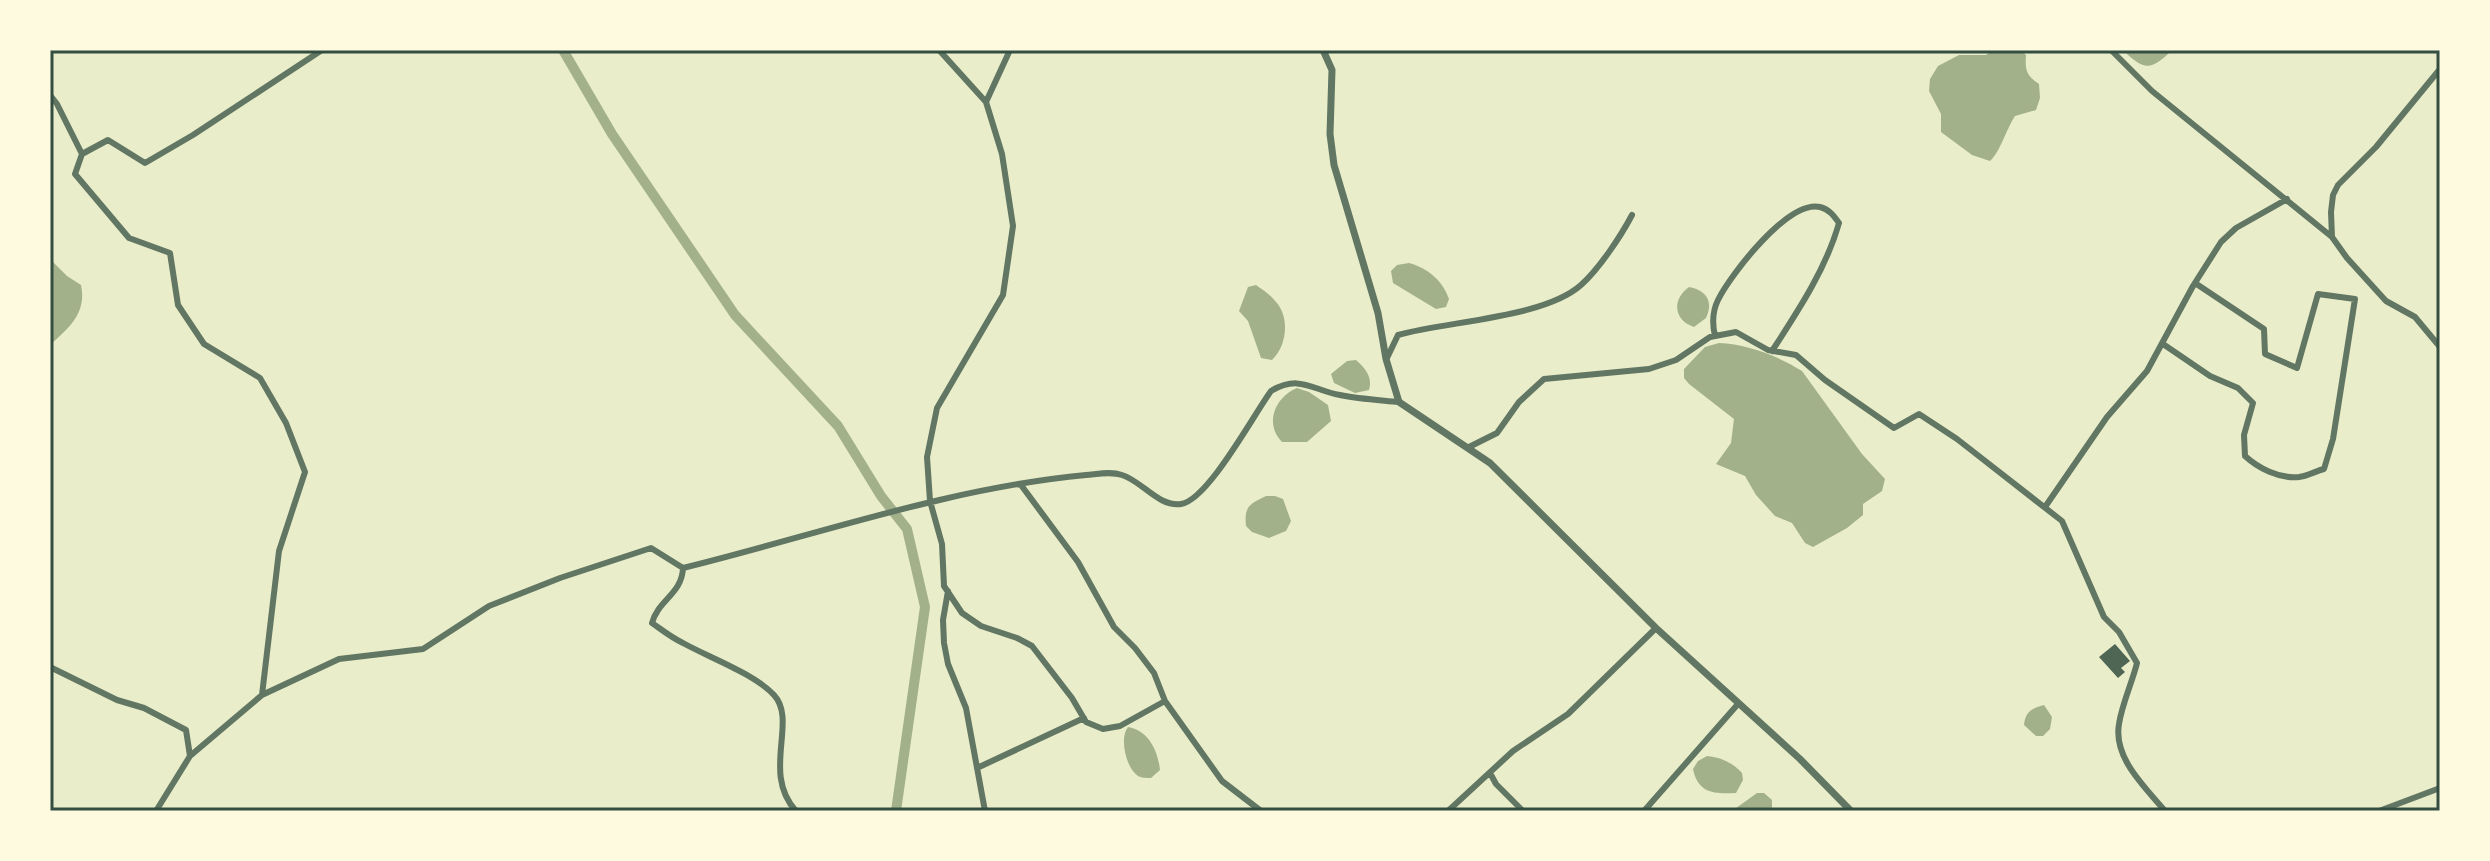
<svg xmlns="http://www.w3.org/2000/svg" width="2490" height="861" font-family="'Space Grotesk',sans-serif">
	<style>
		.water { fill: #a3b18a }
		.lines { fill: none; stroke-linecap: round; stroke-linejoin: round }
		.canal { stroke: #a3b18a; stroke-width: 10 }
		.building { fill: #4f6655 }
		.minor { stroke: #617663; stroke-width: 6 }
		.tertiary { stroke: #617663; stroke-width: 7 }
		.neatline { fill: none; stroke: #344e41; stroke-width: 3 }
	</style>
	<rect width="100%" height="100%" fill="#e9edc9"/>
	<path class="water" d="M 1993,50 L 2020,50 L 2026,55 C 2025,70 2026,75 2039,84 L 2040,98 L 2036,110 L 2015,116 C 2006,130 2000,152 1990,161 L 1972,155 L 1941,132 L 1941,114 L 1929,91 L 1930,79 L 1938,66 L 1959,55 L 1986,55 Z
		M 2123,50 L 2172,50 C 2151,71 2144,71 2123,50 Z
		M 50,259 L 67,276 L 81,285 C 87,313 69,328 50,345 Z
		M 1409,263 C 1428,268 1443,281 1449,299 L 1446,307 L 1436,309 L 1393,283 L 1391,271 L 1397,265 Z
		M 1256,285 C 1263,290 1271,295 1276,302 C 1290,317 1287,346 1272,360 L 1261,358 L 1248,321 L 1239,311 L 1248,287 Z
		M 1689,287 C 1706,290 1714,301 1706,318 L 1694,327 C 1673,320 1672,299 1689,287 Z
		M 1719,343 C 1747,344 1778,356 1802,371 L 1862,454 L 1885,479 L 1882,491 L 1863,504 L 1863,515 L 1847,528 L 1813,547 L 1805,543 L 1792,523 L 1775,516 L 1756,495 L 1745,476 L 1716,464 L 1731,443 L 1734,419 L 1689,384 L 1684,378 L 1684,369 L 1705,347 Z
		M 1356,360 C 1365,368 1373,377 1369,390 L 1355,393 L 1334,383 L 1331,374 L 1347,361 Z
		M 1297,388 L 1309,392 L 1328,405 L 1331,421 L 1307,442 L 1282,442 C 1264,424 1275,397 1297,388 Z
		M 1266,496 L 1275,496 L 1283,499 L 1291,521 L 1286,531 L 1269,538 L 1252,532 L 1246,526 C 1244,507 1249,504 1266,496 Z
		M 2044,705 L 2052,717 L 2050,729 L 2043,736 L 2036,736 L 2024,725 C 2025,712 2032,708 2044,705 Z
		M 1128,727 C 1148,730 1158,750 1160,770 L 1151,778 C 1146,778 1142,778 1138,776 C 1126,768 1119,738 1128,727 Z
		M 1707,756 C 1721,757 1733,763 1742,773 L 1743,780 L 1736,793 C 1715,794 1698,794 1693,769 L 1698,761 Z
		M 1757,793 L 1764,793 L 1772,800 L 1772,807 L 1769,811 L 1732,811 Z"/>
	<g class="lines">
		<path class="canal" d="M 563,50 L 612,134 L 735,315 L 838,426 L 881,496 L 907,529 L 925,607 L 896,811"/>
	</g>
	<path class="building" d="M 2115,644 L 2130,661 L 2121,668 L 2125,672 L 2118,678 L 2099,657 Z"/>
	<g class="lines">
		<path class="minor" d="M 939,50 L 986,102
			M 1010,50 L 986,102 L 1002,154 L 1013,226 L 1003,295 L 937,408 L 927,457 L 930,501 L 942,544 L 944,586 L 962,613 L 981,626 L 1017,638 L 1032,646 L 1072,698 L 1086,722 L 1103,729 L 1120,726 L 1165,701 L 1222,781 L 1261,811
			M 2111,50 L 2152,91 L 2332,237
			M 2440,69 L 2376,147 L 2338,185 L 2333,195 L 2331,212 L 2332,237 L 2347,258 L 2386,301 L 2415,317 L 2440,347
			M 50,95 L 57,104 L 82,154 L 75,174 L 129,238 L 170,253 L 178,305 L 204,344 L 260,378 L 286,423 L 305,472 L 279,551 L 262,695
			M 82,154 L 108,140 L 145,163 L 193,135 L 322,50
			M 1715,336 C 1712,323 1712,312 1718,300 C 1731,274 1788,200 1820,207 C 1829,209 1834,216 1839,223 C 1826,269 1798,311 1772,351
			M 2163,344 L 2210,376 L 2238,388 L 2253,403 L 2244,435 L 2245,456 C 2258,468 2279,479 2299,477 C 2307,476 2316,471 2324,469 L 2333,439 L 2355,299 L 2318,294 L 2297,368 L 2265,354 L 2264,329 L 2195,283
			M 1387,358 L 1398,335 C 1448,321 1544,318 1581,285 C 1599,269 1621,236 1632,215
			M 1469,447 L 1497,433 L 1519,402 L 1544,379 L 1649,369 L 1676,360 L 1710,337 L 1736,332 L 1768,350 L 1796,355 L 1825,380 L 1894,428 L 1919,414 L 1957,439 L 2062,521 L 2104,617 L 2119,632 L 2137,663 C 2132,683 2122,704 2119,724 C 2113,758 2145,787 2165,811
			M 1021,485 L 1078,562 L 1114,627 L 1135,648 L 1154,673 L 1165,701
			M 2045,507 L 2107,417 L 2147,371 L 2193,286 L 2221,242 L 2236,228 L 2287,199
			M 683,568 C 682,594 658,600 652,623 C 662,630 672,638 683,643 C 708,657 755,674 774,695 C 798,721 761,773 796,811
			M 948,591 L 943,620 L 944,643 L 948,664 L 966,708 L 985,811
			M 50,667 L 117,700 L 144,708 L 186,730 L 190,756
			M 977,768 L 1084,718
			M 1490,773 L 1496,784 L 1523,811
			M 156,811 L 190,756 L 262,695 L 339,659 L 423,649 L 489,606 L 560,578 L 651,548 L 683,568 C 817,535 948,488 1086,475 C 1098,474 1111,471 1122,475 C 1142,481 1158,507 1181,504 C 1208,500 1254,414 1271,391 C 1300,374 1312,390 1340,395 C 1359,399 1379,400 1399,402
			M 1448,811 L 1513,751 L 1568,714 L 1656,628
			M 1644,811 L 1738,704
			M 2379,811 L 2440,788"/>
		<path class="tertiary" d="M 1323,50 L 1332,70 L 1330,134 L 1334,165 L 1378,313 L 1386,359 L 1399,402 L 1490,463 L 1656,628 L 1800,759 L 1851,811"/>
	</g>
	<rect width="2490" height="861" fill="none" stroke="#fefae0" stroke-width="104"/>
	<rect x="52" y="52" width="2386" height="757" class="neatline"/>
</svg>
